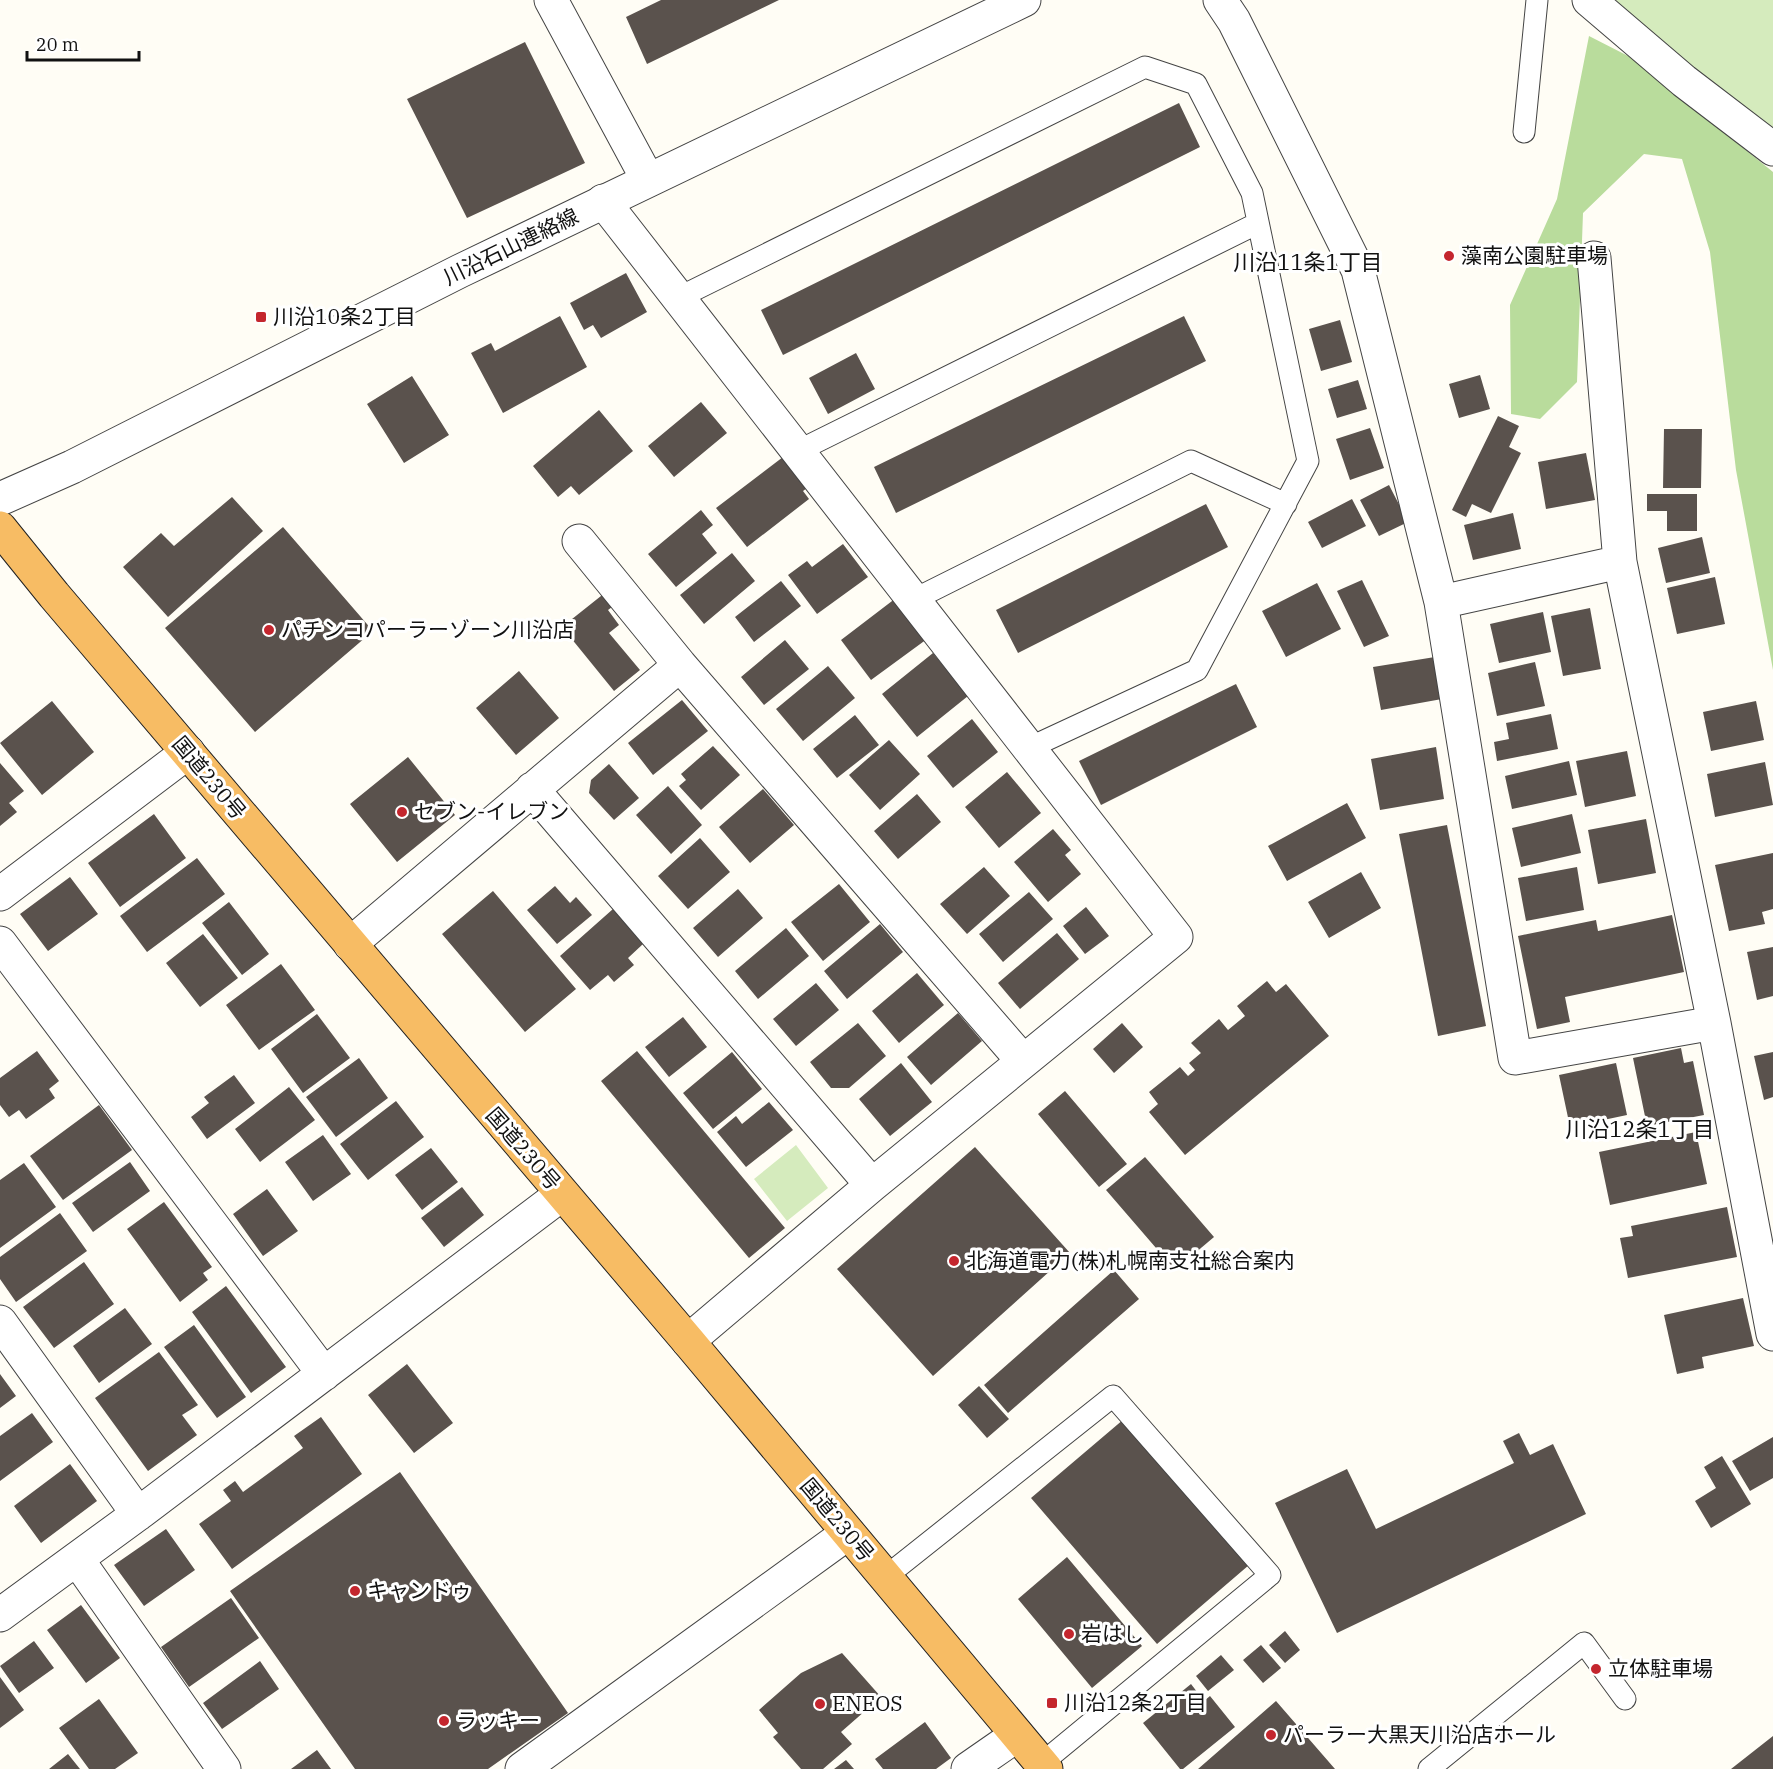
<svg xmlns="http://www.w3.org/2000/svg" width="1773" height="1769" font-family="'IBM Plex Serif','Noto Sans JP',serif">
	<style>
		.green { fill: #d5ebbd }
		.forest { fill: #b9dc9c }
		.building { fill: #5a524d }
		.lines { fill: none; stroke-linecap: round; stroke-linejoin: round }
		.service-casing { stroke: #444; stroke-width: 23 }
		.minor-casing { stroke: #444; stroke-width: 35 }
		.tertiary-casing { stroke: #444; stroke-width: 35 }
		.trunk-casing { stroke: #222; stroke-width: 35 }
		.service { stroke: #fff; stroke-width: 21 }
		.minor { stroke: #fff; stroke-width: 33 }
		.tertiary { stroke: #fff; stroke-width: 33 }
		.trunk { stroke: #f7bc64; stroke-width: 33 }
		.poi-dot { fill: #c4262e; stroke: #fff; stroke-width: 2 }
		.labels { text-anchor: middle; stroke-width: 6; stroke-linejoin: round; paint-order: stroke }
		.street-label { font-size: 21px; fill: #111; stroke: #fff }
		.poi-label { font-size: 21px; fill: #111; stroke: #fff; text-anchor: start }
		.neighbourhood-label { font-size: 22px; fill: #111; stroke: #fff }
	</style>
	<rect width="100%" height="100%" fill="#fffdf5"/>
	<path class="green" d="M 1606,0 L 1773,0 L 1773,132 Z
		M 796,1145 L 828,1188 L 787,1221 L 754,1179 Z"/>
	<path class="forest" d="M 1589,36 L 1632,58 L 1773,172 L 1773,670 L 1736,470 L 1710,252 L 1682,159 L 1644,154 L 1583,213 L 1577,382 L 1540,419 L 1511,414 L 1510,305 L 1557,199 Z"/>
	<path class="building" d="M 661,0 L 779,0 L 647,64 L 626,17 Z
		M 525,42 L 585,163 L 467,218 L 407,99 Z
		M 1179,103 L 1200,147 L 783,355 L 761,310 Z
		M 626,273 L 647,312 L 601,338 L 593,325 L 584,330 L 570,303 Z
		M 560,316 L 587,367 L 503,413 L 471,353 L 491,343 L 495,351 Z
		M 1184,316 L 1206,361 L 896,513 L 874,467 Z
		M 1340,320 L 1352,362 L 1321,371 L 1309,329 Z
		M 856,353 L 875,389 L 828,414 L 809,378 Z
		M 1480,375 L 1490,409 L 1459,418 L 1449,384 Z
		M 412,376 L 449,435 L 404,463 L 367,404 Z
		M 1358,380 L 1367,409 L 1337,418 L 1328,389 Z
		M 701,402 L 727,433 L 674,477 L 648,446 Z
		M 599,410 L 633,451 L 579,495 L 571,486 L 558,497 L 533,466 Z
		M 1498,416 L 1519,426 L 1509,447 L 1521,453 L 1491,513 L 1472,504 L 1466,517 L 1452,510 Z
		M 1370,428 L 1384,468 L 1350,480 L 1336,439 Z
		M 1664,429 L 1702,429 L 1701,488 L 1663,488 Z
		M 1586,453 L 1595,500 L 1546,509 L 1538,462 Z
		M 783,457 L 807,488 L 803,491 L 809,499 L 747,547 L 716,508 Z
		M 1389,485 L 1408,522 L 1379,536 L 1360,500 Z
		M 1647,494 L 1697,494 L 1697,531 L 1667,531 L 1667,511 L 1647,511 Z
		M 232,497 L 263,531 L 168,617 L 123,567 L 161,533 L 174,546 Z
		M 1352,499 L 1366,526 L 1322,548 L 1308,522 Z
		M 1206,504 L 1228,547 L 1018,653 L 996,610 Z
		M 701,510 L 713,525 L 702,534 L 717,553 L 676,587 L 648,554 Z
		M 1513,513 L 1521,549 L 1473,560 L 1464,525 Z
		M 283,527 L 373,631 L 255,732 L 165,628 Z
		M 1702,537 L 1710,573 L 1666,583 L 1658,548 Z
		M 843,544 L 868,577 L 817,614 L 788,575 L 807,561 L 812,567 Z
		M 732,553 L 755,581 L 704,624 L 680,595 Z
		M 1715,577 L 1725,624 L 1677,634 L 1667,588 Z
		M 1362,580 L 1389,636 L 1364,647 L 1337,591 Z
		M 781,581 L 801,606 L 754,642 L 735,617 Z
		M 1317,583 L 1341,629 L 1286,657 L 1262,611 Z
		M 606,592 L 616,604 L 608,610 L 619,625 L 609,633 L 640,670 L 614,691 L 562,627 Z
		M 896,598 L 927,639 L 871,680 L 841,640 Z
		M 1590,608 L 1601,669 L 1563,676 L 1551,616 Z
		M 1543,612 L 1551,652 L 1499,663 L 1490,624 Z
		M 785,640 L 809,669 L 764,705 L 741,677 Z
		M 933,653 L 968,696 L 917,737 L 882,694 Z
		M 1435,657 L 1442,699 L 1381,710 L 1373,667 Z
		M 1535,662 L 1545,706 L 1497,716 L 1488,673 Z
		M 828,666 L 855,698 L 803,741 L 776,709 Z
		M 519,671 L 559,718 L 516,755 L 476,708 Z
		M 1236,684 L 1257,727 L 1101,805 L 1079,761 Z
		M 682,700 L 708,731 L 653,775 L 628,743 Z
		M 52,701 L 94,752 L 42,795 L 0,743 Z
		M 1756,701 L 1764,740 L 1711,751 L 1703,712 Z
		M 1551,714 L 1558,749 L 1497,761 L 1494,742 L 1509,739 L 1506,723 Z
		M 855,715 L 879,745 L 837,778 L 813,749 Z
		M 972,719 L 998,752 L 953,788 L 927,756 Z
		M 889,740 L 920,774 L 880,810 L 849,775 Z
		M 713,746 L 740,775 L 701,810 L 679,786 L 686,780 L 681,774 Z
		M 1436,747 L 1444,799 L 1380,810 L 1371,759 Z
		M 1627,751 L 1636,796 L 1585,807 L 1576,761 Z
		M 408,757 L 455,815 L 397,862 L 350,804 Z
		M 1569,761 L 1577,795 L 1512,809 L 1505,776 Z
		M 1765,762 L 1773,805 L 1715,817 L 1707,774 Z
		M 0,763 L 24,791 L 9,803 L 17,812 L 0,826 Z
		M 609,764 L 639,798 L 614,820 L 589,793 L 591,780 Z
		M 1007,772 L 1041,813 L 999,848 L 965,807 Z
		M 668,786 L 702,825 L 671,854 L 636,815 Z
		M 763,789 L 794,825 L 750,863 L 719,827 Z
		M 917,794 L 941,822 L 898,859 L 874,831 Z
		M 1347,803 L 1366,838 L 1287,881 L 1268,846 Z
		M 154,814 L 186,858 L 120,907 L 88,863 Z
		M 1572,814 L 1581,853 L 1521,867 L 1512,828 Z
		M 1646,819 L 1656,873 L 1598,884 L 1588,830 Z
		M 1447,825 L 1486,1026 L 1438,1036 L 1399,834 Z
		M 1053,829 L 1071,850 L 1065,855 L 1081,874 L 1048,902 L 1014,862 Z
		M 700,838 L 730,872 L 688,909 L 658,876 Z
		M 1773,853 L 1773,909 L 1762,912 L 1765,924 L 1729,931 L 1715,865 Z
		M 197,858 L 225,894 L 147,952 L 120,916 Z
		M 984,867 L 1010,896 L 967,934 L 940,904 Z
		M 1577,867 L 1584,910 L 1526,921 L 1518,878 Z
		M 1361,872 L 1381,908 L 1329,938 L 1308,902 Z
		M 70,877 L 98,914 L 48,951 L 20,914 Z
		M 839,884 L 870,922 L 823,961 L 791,922 Z
		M 555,886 L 570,903 L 576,897 L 592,915 L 557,944 L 527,910 Z
		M 738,889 L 763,918 L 718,957 L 693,928 Z
		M 493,891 L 576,989 L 525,1032 L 442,934 Z
		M 1029,892 L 1053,919 L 1003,962 L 979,934 Z
		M 229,902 L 269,954 L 242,975 L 202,923 Z
		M 1086,907 L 1109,936 L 1085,954 L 1063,926 Z
		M 613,909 L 643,944 L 628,958 L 634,965 L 614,982 L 608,975 L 590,990 L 560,956 Z
		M 1672,915 L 1684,972 L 1565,997 L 1570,1022 L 1537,1029 L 1518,936 L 1596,920 L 1598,931 Z
		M 880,924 L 903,952 L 847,999 L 824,971 Z
		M 786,928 L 809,956 L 758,999 L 735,971 Z
		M 1057,933 L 1079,959 L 1020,1009 L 998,983 Z
		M 203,934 L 238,978 L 200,1007 L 166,963 Z
		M 1773,947 L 1773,996 L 1757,1000 L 1747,952 Z
		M 281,964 L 315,1010 L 259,1050 L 226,1005 Z
		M 917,973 L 944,1005 L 899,1043 L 872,1011 Z
		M 1267,981 L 1276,992 L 1286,984 L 1329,1036 L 1185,1155 L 1149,1112 L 1158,1104 L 1149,1092 L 1180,1067 L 1188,1076 L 1195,1070 L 1189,1063 L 1201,1053 L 1191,1043 L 1219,1019 L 1228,1030 L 1245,1016 L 1237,1006 Z
		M 816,983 L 839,1010 L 796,1046 L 773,1019 Z
		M 958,1013 L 982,1041 L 931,1085 L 907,1057 Z
		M 317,1014 L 350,1058 L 303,1093 L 271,1049 Z
		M 683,1017 L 707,1047 L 669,1077 L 645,1047 Z
		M 858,1023 L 886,1056 L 849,1088 L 831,1088 L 810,1062 Z
		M 1122,1023 L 1143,1047 L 1114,1073 L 1093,1049 Z
		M 1681,1048 L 1684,1063 L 1693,1061 L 1704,1115 L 1647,1126 L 1633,1058 Z
		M 37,1051 L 59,1081 L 49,1089 L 55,1098 L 26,1119 L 19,1110 L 9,1117 L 0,1105 L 0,1078 Z
		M 637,1051 L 785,1228 L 749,1258 L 601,1081 Z
		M 732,1052 L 762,1089 L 713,1129 L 683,1093 Z
		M 1773,1052 L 1773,1097 L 1764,1100 L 1754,1056 Z
		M 359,1058 L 388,1098 L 336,1137 L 306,1097 Z
		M 901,1063 L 932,1102 L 890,1136 L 859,1099 Z
		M 1616,1063 L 1627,1115 L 1570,1127 L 1559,1075 Z
		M 234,1075 L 255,1103 L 207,1139 L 191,1117 L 209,1103 L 204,1097 Z
		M 289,1087 L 315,1120 L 260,1162 L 235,1129 Z
		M 1065,1091 L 1127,1164 L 1099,1187 L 1038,1114 Z
		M 396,1101 L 424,1137 L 368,1180 L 340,1144 Z
		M 769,1102 L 793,1130 L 746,1167 L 717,1132 L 736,1116 L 742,1124 Z
		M 99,1105 L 132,1150 L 63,1200 L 30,1156 Z
		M 1696,1132 L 1707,1184 L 1610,1205 L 1599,1152 Z
		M 323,1135 L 351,1174 L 313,1201 L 285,1162 Z
		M 975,1147 L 1070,1253 L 933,1376 L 837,1269 Z
		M 431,1148 L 458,1182 L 422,1210 L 395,1175 Z
		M 1145,1157 L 1214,1237 L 1175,1270 L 1106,1190 Z
		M 130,1162 L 150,1191 L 93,1232 L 72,1203 Z
		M 24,1163 L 56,1207 L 0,1248 L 0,1180 Z
		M 462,1187 L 484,1215 L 444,1247 L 421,1218 Z
		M 267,1189 L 298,1231 L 263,1256 L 233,1214 Z
		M 164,1202 L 212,1267 L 203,1273 L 208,1280 L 180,1302 L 127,1229 Z
		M 1727,1207 L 1737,1257 L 1628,1278 L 1620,1238 L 1633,1236 L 1631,1226 Z
		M 60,1213 L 87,1251 L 16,1302 L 0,1279 L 0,1257 Z
		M 84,1262 L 114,1304 L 54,1348 L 23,1307 Z
		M 1114,1270 L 1139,1299 L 1008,1413 L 984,1385 Z
		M 226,1286 L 286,1367 L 251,1393 L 192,1312 Z
		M 1743,1298 L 1754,1346 L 1702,1357 L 1704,1368 L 1677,1374 L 1664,1315 Z
		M 125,1308 L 152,1344 L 99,1383 L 73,1346 Z
		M 194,1325 L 246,1397 L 217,1418 L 164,1347 Z
		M 159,1352 L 198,1405 L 182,1415 L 197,1435 L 148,1471 L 95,1398 Z
		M 407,1364 L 453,1423 L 414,1453 L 368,1395 Z
		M 0,1374 L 16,1396 L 0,1408 Z
		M 979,1386 L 1009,1419 L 987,1438 L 958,1405 Z
		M 32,1413 L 53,1442 L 0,1481 L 0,1436 Z
		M 321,1417 L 362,1474 L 232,1569 L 199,1524 L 231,1501 L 223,1490 L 235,1481 L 243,1492 L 303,1448 L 294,1436 Z
		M 1124,1419 L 1249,1565 L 1157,1644 L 1031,1498 Z
		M 1519,1433 L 1530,1455 L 1553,1444 L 1586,1514 L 1337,1633 L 1275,1503 L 1347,1469 L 1376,1529 L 1514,1463 L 1503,1441 Z
		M 1773,1437 L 1773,1478 L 1750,1491 L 1732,1461 Z
		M 1722,1456 L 1751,1504 L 1711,1528 L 1695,1501 L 1716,1488 L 1704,1467 Z
		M 70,1464 L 97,1501 L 41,1543 L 14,1506 Z
		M 400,1472 L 568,1713 L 488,1769 L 355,1769 L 230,1591 Z
		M 166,1529 L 195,1570 L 144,1606 L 114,1565 Z
		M 1067,1557 L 1142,1646 L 1092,1688 L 1018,1599 Z
		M 231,1598 L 259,1638 L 189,1687 L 161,1647 Z
		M 81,1605 L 120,1658 L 86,1683 L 47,1630 Z
		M 1285,1631 L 1300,1650 L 1285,1663 L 1269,1645 Z
		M 34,1641 L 54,1668 L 19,1693 L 0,1666 Z
		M 1261,1645 L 1281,1668 L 1263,1683 L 1243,1660 Z
		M 842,1653 L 881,1697 L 841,1732 L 852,1744 L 823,1769 L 801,1769 L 773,1737 L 778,1733 L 759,1710 L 801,1673 Z
		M 1221,1655 L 1234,1670 L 1208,1691 L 1196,1676 Z
		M 260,1661 L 279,1689 L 222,1729 L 203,1703 Z
		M 0,1677 L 24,1710 L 0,1728 Z
		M 1191,1684 L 1204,1701 L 1210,1696 L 1235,1727 L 1183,1769 L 1180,1769 L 1143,1723 Z
		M 99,1699 L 138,1753 L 115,1769 L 89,1769 L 59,1728 Z
		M 1276,1701 L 1335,1769 L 1198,1769 Z
		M 925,1722 L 951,1758 L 936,1769 L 883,1769 L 875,1759 Z
		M 1773,1736 L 1773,1769 L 1731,1769 Z
		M 317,1750 L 331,1769 L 291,1769 Z
		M 68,1754 L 80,1769 L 49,1769 Z
		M 846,1760 L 854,1769 L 834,1769 Z"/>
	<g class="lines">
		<g class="service-casing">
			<path id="service" d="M 1524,132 L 1537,0
				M 678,298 L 1145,67 L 1196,84 L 1252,193 L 1308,461 L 1197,670 L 1029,748
				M 798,451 L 1258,223
				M 913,600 L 1191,461 L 1286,504
				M 884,1578 L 1113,1396 L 1270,1575 L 1042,1763
				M 1429,1769 L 1584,1643 L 1625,1699"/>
		</g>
		<g class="minor-casing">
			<path id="minor" d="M 551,0 L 648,180
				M 1220,0 L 1234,21 L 1358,270 L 1441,602 L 1515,1058 L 1714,1023
				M 1589,0 L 1684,81 L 1773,149
				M 603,201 L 1176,937 L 872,1185 L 688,1341
				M 1594,258 L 1620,562 L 1714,1023 L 1773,1334
				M 579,541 L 680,665 L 1023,1061
				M 1441,602 L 1620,562
				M 532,789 L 872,1185
				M 0,894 L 188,752
				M 0,943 L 324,1374
				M 350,944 L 680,665
				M 0,1322 L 138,1514
				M 77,1559 L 224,1769
				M 0,1615 L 138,1514 L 562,1194
				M 522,1769 L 848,1533
				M 968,1769 L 1017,1735"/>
		</g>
		<g class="tertiary-casing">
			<path id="tertiary" d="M 0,499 L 72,467 L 460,271 L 1024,0"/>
		</g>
		<g class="trunk-casing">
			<path id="trunk" d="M 0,528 L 54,595 L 688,1341 L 1046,1769"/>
		</g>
		<use href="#service" class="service"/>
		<use href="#minor" class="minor"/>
		<use href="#tertiary" class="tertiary"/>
		<use href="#trunk" class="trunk"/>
	</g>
	<g class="poi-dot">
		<circle cx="1449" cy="256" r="6"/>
		<rect x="255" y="311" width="12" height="12" rx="3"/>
		<circle cx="269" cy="630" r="6"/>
		<circle cx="402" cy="812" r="6"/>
		<circle cx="954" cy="1261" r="6"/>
		<circle cx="355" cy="1591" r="6"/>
		<circle cx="1069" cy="1634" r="6"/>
		<circle cx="1596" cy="1669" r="6"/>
		<rect x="1046" y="1697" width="12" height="12" rx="3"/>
		<circle cx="820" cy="1704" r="6"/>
		<circle cx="444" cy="1721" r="6"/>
		<circle cx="1271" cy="1735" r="6"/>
	</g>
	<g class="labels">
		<g class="street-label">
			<text transform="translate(511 247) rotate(-26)" y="7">川沿石山連絡線</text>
			<text transform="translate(209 778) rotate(50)" y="7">国道230号</text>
			<text transform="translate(523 1149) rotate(49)" y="7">国道230号</text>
			<text transform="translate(837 1520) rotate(50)" y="7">国道230号</text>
		</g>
		<g class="poi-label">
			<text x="1461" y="263">藻南公園駐車場</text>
			<text x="273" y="324">川沿10条2丁目</text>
			<text x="281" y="637">パチンコパーラーゾーン川沿店</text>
			<text x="414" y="819">セブン-イレブン</text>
			<text x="966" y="1268">北海道電力(株)札幌南支社総合案内</text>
			<text x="367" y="1598">キャンドゥ</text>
			<text x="1081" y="1641">岩はし</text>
			<text x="1608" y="1676">立体駐車場</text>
			<text x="1064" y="1710">川沿12条2丁目</text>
			<text x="832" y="1711">ENEOS</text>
			<text x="456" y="1728">ラッキー</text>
			<text x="1283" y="1742">パーラー大黒天川沿店ホール</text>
		</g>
		<g class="neighbourhood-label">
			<text x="1308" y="270">川沿11条1丁目</text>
			<text x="1640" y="1137">川沿12条1丁目</text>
		</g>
	</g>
	<path d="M27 51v9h112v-9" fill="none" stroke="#111111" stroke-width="3"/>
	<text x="36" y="51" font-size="18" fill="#111111" stroke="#ffffff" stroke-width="4.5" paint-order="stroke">20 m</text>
</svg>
